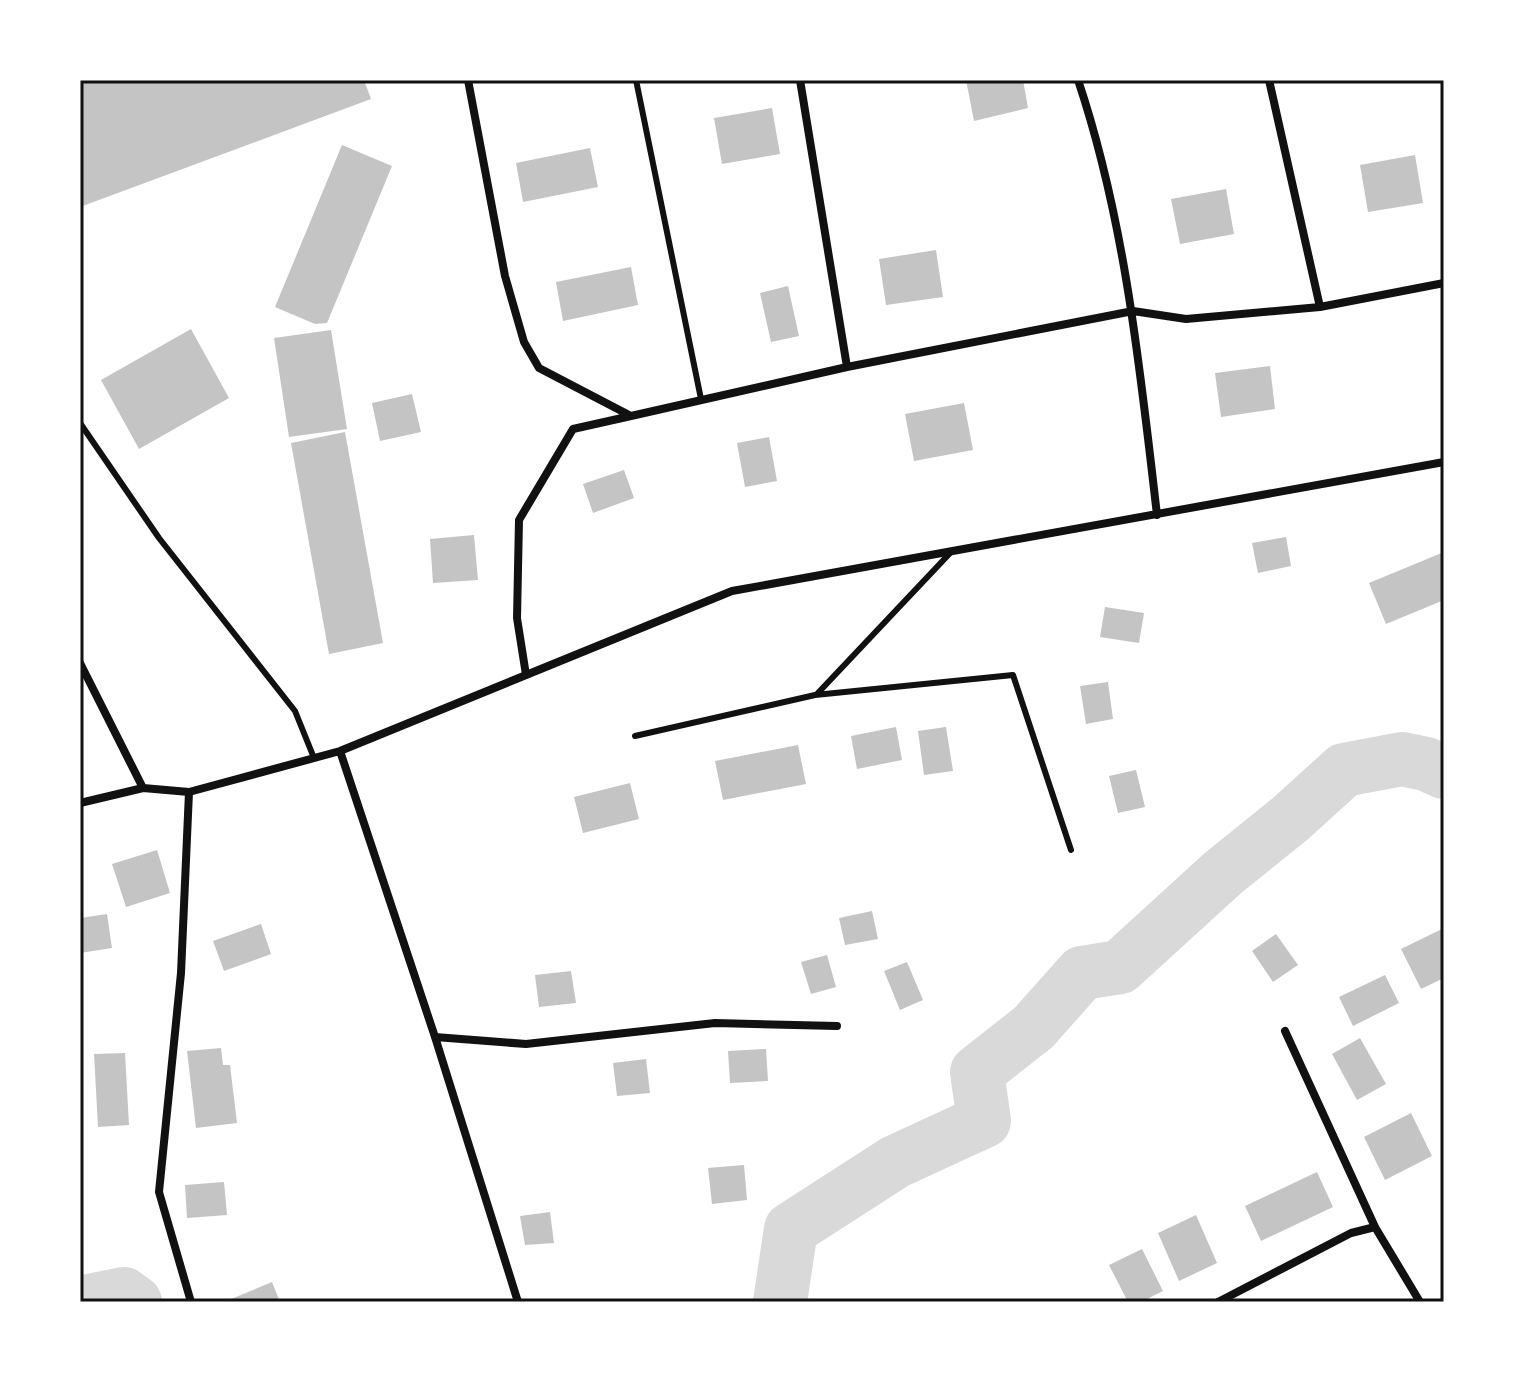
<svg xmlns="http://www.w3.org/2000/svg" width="1524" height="1382" font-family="'Roboto Serif',serif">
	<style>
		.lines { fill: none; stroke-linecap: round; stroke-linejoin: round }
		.river { stroke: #d9d9d9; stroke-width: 54 }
		.building { fill: #c4c4c4 }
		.service { stroke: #111; stroke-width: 6 }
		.minor { stroke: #111; stroke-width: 8 }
		.neatline { fill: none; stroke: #111; stroke-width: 3 }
	</style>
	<rect width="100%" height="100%" fill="#fff"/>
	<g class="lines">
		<path class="river" d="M 84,1302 L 124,1294 L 135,1302
			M 780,1302 L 791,1229 L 895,1162 L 984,1121 L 977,1072 L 1034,1027 L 1082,973 L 1120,967 L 1223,873 L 1290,819 L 1344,770 L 1402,759 L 1426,764 L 1444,772"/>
	</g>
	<path class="building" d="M 80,80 L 364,80 L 371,99 L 80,207 Z
		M 966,80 L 1023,80 L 1028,108 L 974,121 Z
		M 772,108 L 780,154 L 722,164 L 714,118 Z
		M 342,145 L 392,166 L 327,323 L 315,324 L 275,307 Z
		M 590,148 L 598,187 L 523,202 L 516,163 Z
		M 1415,155 L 1423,203 L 1368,212 L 1360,165 Z
		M 1226,189 L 1234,234 L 1180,244 L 1171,199 Z
		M 936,250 L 943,297 L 886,305 L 879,259 Z
		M 631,267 L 638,305 L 563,321 L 556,282 Z
		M 788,286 L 799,336 L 771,342 L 760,293 Z
		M 191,329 L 229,398 L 139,449 L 101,380 Z
		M 331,330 L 347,429 L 289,437 L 274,338 Z
		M 1270,366 L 1275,409 L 1221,417 L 1215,373 Z
		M 412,394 L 421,432 L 380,441 L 372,403 Z
		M 964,403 L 973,450 L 914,461 L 905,414 Z
		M 345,432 L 383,643 L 329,654 L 291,443 Z
		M 769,437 L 777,481 L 745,487 L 737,443 Z
		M 624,470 L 634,498 L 593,513 L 583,484 Z
		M 474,535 L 478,580 L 433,583 L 430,539 Z
		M 1286,537 L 1291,566 L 1258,573 L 1252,543 Z
		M 1444,552 L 1444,600 L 1386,624 L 1369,583 Z
		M 1105,607 L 1144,613 L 1139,643 L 1100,637 Z
		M 1108,682 L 1113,719 L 1086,724 L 1080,686 Z
		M 896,727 L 902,760 L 857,769 L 851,736 Z
		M 946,727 L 953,771 L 924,775 L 918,731 Z
		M 798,745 L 806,784 L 723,800 L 715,761 Z
		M 1136,770 L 1145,807 L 1118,813 L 1109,776 Z
		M 630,783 L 639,819 L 583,833 L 574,797 Z
		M 157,850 L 170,893 L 126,907 L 112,864 Z
		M 872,911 L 878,939 L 845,945 L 839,918 Z
		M 107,914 L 112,948 L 80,953 L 80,918 Z
		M 261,924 L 271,954 L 224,971 L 213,941 Z
		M 1444,928 L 1444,978 L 1421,989 L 1401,949 Z
		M 1276,934 L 1298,965 L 1273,982 L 1252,951 Z
		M 827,955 L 836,987 L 811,994 L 801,962 Z
		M 907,962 L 923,1000 L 900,1010 L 884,971 Z
		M 571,971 L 576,1003 L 539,1007 L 535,975 Z
		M 1385,975 L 1399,1003 L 1353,1026 L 1339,997 Z
		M 1360,1038 L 1386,1084 L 1357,1100 L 1332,1054 Z
		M 221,1048 L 223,1065 L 230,1065 L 237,1123 L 196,1128 L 187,1051 Z
		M 766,1049 L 768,1081 L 730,1083 L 728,1051 Z
		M 125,1053 L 129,1125 L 98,1127 L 94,1054 Z
		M 646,1059 L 650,1093 L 617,1096 L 613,1063 Z
		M 1411,1113 L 1432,1156 L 1385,1180 L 1364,1137 Z
		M 744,1165 L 747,1200 L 712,1204 L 708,1168 Z
		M 1317,1172 L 1333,1207 L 1261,1241 L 1245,1206 Z
		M 224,1182 L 227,1215 L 187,1218 L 185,1185 Z
		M 550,1212 L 554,1243 L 525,1245 L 520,1216 Z
		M 1196,1215 L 1217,1263 L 1179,1281 L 1158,1233 Z
		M 1142,1249 L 1163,1291 L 1141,1302 L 1128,1302 L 1109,1265 Z
		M 272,1282 L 280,1302 L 224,1302 Z"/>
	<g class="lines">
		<path class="service" d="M 636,80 L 701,399
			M 80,423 L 159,538 L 295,711 L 314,758
			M 817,694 L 952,551
			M 635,736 L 815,695 L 1013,675 L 1071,850"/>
		<path class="minor" d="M 468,80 L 505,276 L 524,342 L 539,368 L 631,416 L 573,429 L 519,520 L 517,618 L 526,675
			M 800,80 L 847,367
			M 1078,80 C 1125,220 1140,369 1157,515
			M 1269,80 L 1320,307
			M 631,416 L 847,367 L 1133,311 L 1186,319 L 1320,307 L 1444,283
			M 80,663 L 143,788
			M 340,751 L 435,1037 L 518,1302
			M 189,792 L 181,973 L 159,1192 L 191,1302
			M 80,803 L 143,788 L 189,792 L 340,751 L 732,591 L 1444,462
			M 1285,1031 L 1375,1227
			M 435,1037 L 526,1044 L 715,1023 L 837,1026
			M 1218,1302 L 1351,1233 L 1375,1227 L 1420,1302"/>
	</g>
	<rect width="1524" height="1382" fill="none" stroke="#ffffff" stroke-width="164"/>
	<rect x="82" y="82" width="1360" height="1218" class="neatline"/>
</svg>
